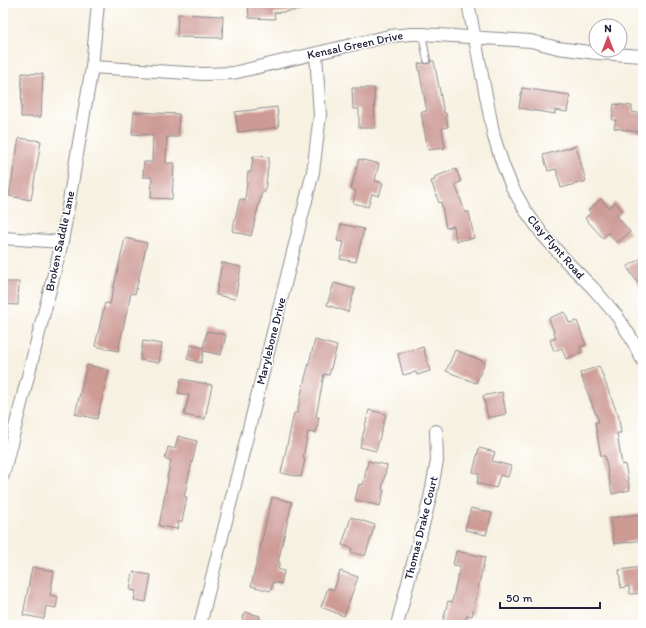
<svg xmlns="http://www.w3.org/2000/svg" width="646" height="628" font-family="Itim,sans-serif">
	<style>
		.building { fill: #cd9a94 }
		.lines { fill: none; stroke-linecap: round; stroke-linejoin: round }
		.service-casing { stroke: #8c8a8e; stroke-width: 8 }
		.minor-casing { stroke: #8c8a8e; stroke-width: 14 }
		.service { stroke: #fff; stroke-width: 6 }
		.minor { stroke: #fff; stroke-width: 12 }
		.labels { text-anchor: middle; stroke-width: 3; stroke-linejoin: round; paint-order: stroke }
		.street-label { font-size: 12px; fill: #22223b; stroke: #fff }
	</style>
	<rect width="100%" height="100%" fill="#fff"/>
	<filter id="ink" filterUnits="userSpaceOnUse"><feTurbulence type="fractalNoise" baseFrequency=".025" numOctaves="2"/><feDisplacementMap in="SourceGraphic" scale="8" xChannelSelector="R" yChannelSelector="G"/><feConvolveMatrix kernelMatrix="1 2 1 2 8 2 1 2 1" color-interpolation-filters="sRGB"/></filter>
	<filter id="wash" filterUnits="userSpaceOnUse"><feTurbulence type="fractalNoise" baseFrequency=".012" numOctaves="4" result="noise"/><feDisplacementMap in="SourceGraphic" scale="16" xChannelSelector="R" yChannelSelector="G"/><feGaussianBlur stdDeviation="0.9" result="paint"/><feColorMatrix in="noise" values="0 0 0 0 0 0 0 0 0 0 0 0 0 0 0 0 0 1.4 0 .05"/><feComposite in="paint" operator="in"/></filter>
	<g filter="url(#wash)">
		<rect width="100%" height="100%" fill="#f7f1e1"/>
		<g id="blocks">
			<path class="building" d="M 248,3 L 301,3 L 301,10 L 274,13 L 275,19 L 249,18 Z
				M 178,14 L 223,16 L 222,38 L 177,37 Z
				M 431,61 L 434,61 L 444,113 L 446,113 L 448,127 L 442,128 L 445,148 L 428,150 L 421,112 L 427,111 L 418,64 L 423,63 L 427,64 L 430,63 Z
				M 22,73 L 43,74 L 41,117 L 21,117 Z
				M 352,88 L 374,88 L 375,128 L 359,128 L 359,109 L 353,109 Z
				M 522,88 L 570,95 L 567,112 L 555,110 L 555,114 L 519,108 Z
				M 614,104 L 632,106 L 632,112 L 643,114 L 643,133 L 614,128 L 616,120 L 612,120 Z
				M 277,107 L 279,127 L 238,132 L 235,112 Z
				M 134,112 L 179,114 L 178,137 L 167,137 L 166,163 L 174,163 L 172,199 L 151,198 L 152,177 L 143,177 L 144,162 L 152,162 L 153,135 L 132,134 Z
				M 19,138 L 41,141 L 31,200 L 9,196 Z
				M 576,146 L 586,181 L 561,188 L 556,169 L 548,171 L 543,155 Z
				M 253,156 L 269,157 L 265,192 L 262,192 L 251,236 L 232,231 L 240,199 L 245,201 L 248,172 L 251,172 Z
				M 359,159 L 379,164 L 375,181 L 383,183 L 379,196 L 372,194 L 368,207 L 353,203 L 356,191 L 351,189 Z
				M 456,169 L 461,182 L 455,184 L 465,212 L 469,212 L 474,238 L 456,241 L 454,226 L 446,228 L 441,202 L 439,203 L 431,181 L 435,180 L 434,177 Z
				M 601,199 L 609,208 L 615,202 L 623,211 L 617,216 L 630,232 L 617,243 L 608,233 L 603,238 L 585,218 L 591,213 L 588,210 Z
				M 341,224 L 364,229 L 356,262 L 340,259 L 344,242 L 337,241 Z
				M 125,238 L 147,243 L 135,294 L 131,293 L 118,351 L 95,346 L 105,303 L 110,304 Z
				M 643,257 L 643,291 L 627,267 Z
				M 222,263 L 241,267 L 235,299 L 216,295 Z
				M 3,282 L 19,282 L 18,305 L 3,304 Z
				M 334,283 L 355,289 L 348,312 L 327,305 Z
				M 565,312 L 569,323 L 577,321 L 586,345 L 580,347 L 582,352 L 566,359 L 562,348 L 554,351 L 550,340 L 556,338 L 549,318 Z
				M 207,331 L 226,335 L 221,355 L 204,351 L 201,363 L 187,359 L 191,345 L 203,348 Z
				M 315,340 L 337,346 L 329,375 L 324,374 L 316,417 L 319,417 L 316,433 L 308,432 L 303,458 L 305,459 L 301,477 L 281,473 L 294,413 L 297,413 L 303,386 Z
				M 143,341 L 162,344 L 159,363 L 140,360 Z
				M 423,347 L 430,371 L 417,375 L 416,372 L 403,375 L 398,354 Z
				M 455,350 L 485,362 L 476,383 L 446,371 Z
				M 87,365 L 109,370 L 97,419 L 75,414 Z
				M 599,366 L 617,413 L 618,413 L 621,433 L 617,433 L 622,465 L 625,464 L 630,490 L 612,494 L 605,456 L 601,456 L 595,422 L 599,422 L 580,373 Z
				M 181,379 L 212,385 L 205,419 L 184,415 L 189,395 L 178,393 Z
				M 502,392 L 506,414 L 488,418 L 483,396 Z
				M 369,410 L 386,414 L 376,451 L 360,447 Z
				M 178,436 L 197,441 L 184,497 L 187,497 L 182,522 L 179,521 L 177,529 L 159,526 L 168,478 L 167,478 L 171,461 L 165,459 L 168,447 L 175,449 Z
				M 479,448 L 495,452 L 492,461 L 511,466 L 508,477 L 500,475 L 496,488 L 477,483 L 479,474 L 473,472 Z
				M 368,461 L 387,465 L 382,489 L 384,490 L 380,506 L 355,500 L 359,484 L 363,485 Z
				M 272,497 L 292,502 L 278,562 L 280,562 L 278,569 L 284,571 L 281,584 L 273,582 L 271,591 L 251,586 Z
				M 471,508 L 492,513 L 486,535 L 465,530 Z
				M 640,514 L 643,540 L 614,544 L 610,518 Z
				M 351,517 L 375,525 L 365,556 L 351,552 L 352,548 L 342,545 Z
				M 456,551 L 485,557 L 472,616 L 467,615 L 464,625 L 442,625 L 448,601 L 452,602 L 460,566 L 453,565 Z
				M 32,567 L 54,571 L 50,595 L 58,597 L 56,608 L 46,606 L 44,619 L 23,615 Z
				M 643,567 L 643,593 L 630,594 L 629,586 L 621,588 L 619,570 Z
				M 340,571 L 358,577 L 344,616 L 321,607 L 328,588 L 334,590 Z
				M 133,572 L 151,575 L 146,602 L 134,600 L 136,591 L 130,590 Z
				M 245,612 L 260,616 L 258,625 L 241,625 Z"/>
		</g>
	</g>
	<g filter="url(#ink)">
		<use href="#blocks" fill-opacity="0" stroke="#8c8a8e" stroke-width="1"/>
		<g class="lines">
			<g class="service-casing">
				<path id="service" d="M 422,34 L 427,60"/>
			</g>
			<g class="minor-casing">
				<path id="minor" d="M 468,3 L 494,137 L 503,165 L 512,187 L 525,210 L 543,235 L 567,262 L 593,288 L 617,316 L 630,336 L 643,361
					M 92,67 L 204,74 L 233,73 L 389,36 L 412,34 L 422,34 L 531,41 L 558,48 L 597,53 L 643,56
					M 3,238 L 62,242
					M 3,475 L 62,242 L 92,67 L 98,3
					M 200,625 L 313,172 L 320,115 L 316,54
					M 397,625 L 430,498 L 437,461 L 436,431"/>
			</g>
			<use href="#service" class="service"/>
			<use href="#minor" class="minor"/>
		</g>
	</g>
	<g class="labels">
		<g class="street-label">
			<text transform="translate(355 45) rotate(-12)" y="4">Kensal Green Drive</text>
			<text transform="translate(60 241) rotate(-78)" y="4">Broken Saddle Lane</text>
			<text transform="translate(556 247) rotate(49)" y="4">Clay Flynt Road</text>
			<text transform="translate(271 341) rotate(-76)" y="4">Marylebone Drive</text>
			<text transform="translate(421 528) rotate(-76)" y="4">Thomas Drake Court</text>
		</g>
	</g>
	<rect width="646" height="628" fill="none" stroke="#fff" stroke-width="16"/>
	<g transform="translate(608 38)"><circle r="19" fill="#ffffff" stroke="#a7a7b1"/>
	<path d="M0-3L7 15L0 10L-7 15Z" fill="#d1495b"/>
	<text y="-6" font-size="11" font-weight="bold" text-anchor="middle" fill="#22223b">N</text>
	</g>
	<path d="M500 602v6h100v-6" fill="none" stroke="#22223b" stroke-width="2"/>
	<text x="506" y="602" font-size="12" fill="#22223b" stroke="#ffffff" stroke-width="3" paint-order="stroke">50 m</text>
</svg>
